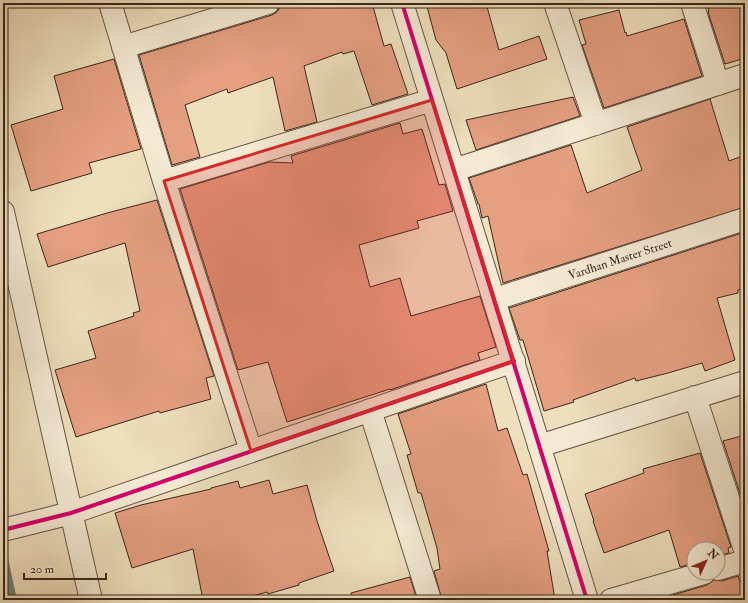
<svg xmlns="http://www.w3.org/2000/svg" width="748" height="603" font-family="'IM FELL Double Pica',serif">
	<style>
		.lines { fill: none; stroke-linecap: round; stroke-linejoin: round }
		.stream { stroke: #738077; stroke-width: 8 }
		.building { fill: #e59f81; stroke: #39261b }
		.minor-casing { stroke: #665444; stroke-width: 24 }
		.minor { stroke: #f4ead4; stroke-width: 22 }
		.cycleway-casing { stroke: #f4ead4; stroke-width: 6 }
		.cycleway { stroke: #d6006c; stroke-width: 4 }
		.marked { fill: #d62828; fill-opacity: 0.2; stroke: #d62828; stroke-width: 3; stroke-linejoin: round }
		.labels { text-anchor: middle; stroke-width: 4; stroke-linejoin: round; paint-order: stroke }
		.street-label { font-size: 12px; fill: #39261b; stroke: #f4ead4 }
	</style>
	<rect width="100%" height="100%" fill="#eedfbd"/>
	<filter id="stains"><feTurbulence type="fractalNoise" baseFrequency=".005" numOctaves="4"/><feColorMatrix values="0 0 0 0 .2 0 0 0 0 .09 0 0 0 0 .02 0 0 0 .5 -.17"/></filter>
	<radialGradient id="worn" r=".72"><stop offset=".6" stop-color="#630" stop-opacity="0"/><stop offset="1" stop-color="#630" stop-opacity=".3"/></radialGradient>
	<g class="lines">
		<path class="stream" d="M 3,554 L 13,600"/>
	</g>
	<path class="building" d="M 290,3 L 372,3 L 384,46 L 391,44 L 408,94 L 372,105 L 354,51 L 343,54 L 342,52 L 304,66 L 317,122 L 285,131 L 273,77 L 228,93 L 227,89 L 185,105 L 200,157 L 172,165 L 139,55 L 272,15 L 277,12 L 280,7 Z
		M 426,3 L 486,3 L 499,50 L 539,36 L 547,59 L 457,89 L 446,53 L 436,40 Z
		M 707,3 L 745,3 L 745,58 L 725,64 L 708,12 L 709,12 Z
		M 619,10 L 625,33 L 626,32 L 627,36 L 684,19 L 702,76 L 604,108 L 582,45 L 586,44 L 579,20 Z
		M 114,59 L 141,149 L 89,163 L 92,173 L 31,191 L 11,125 L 63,109 L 54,76 Z
		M 573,97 L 580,116 L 476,150 L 466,120 Z
		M 710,99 L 729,161 L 745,155 L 745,207 L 503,283 L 488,216 L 482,218 L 479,204 L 478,204 L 469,178 L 571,145 L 587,193 L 642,170 L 627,127 Z
		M 400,123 L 403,134 L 422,129 L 439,185 L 445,184 L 453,211 L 417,221 L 419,228 L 359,245 L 370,287 L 400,278 L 411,316 L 480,296 L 496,347 L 478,353 L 480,360 L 390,390 L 390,389 L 287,422 L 268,362 L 238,370 L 180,189 L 269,162 L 293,163 L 291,156 Z
		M 157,200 L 214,376 L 206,378 L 211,399 L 160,413 L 159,411 L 76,437 L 55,370 L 96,358 L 88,331 L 134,316 L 133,313 L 140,311 L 125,243 L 48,267 L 37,234 L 107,213 Z
		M 745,232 L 745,288 L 738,290 L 738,293 L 717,298 L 735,360 L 705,371 L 702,363 L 668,373 L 636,381 L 635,378 L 573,400 L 574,402 L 544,411 L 523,340 L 520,340 L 509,308 Z
		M 486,384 L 498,431 L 507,428 L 523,475 L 527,474 L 549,551 L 547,551 L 555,600 L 442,600 L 434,571 L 440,569 L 437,548 L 421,493 L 418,493 L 407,455 L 411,454 L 398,414 Z
		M 745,435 L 745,502 L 743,503 L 723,441 Z
		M 700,453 L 731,547 L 728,548 L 729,553 L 718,556 L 718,549 L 694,549 L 694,563 L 680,567 L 669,530 L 604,553 L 593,521 L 594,521 L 585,494 L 644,473 L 643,469 Z
		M 269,480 L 273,494 L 307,485 L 317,521 L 334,571 L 299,583 L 299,585 L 268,594 L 267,592 L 245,598 L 245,596 L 224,600 L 203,600 L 193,549 L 132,568 L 115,513 L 141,505 L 211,489 L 211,488 L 238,481 L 240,488 Z
		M 738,576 L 745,596 L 745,600 L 656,600 L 707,585 L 714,580 L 722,581 Z
		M 410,577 L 417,600 L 352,600 L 351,593 Z"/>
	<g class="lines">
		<g class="minor-casing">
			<path id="minor" d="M 110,3 L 164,181 L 251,451
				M 402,3 L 587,600
				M 555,3 L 596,124
				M 692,3 L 718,84
				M 123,47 L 268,3
				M 454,170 L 745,75
				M 164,181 L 432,100
				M 3,212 L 91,600
				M 495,299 L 745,219
				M 695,397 L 745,550
				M 370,410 L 430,600
				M 539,446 L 745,382
				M 3,530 L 71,513 L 514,361
				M 718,569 L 745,561
				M 611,600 L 704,573"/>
		</g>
		<use href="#minor" class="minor"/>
		<g class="cycleway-casing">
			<path id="cycleway" d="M 402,3 L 587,600
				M 3,530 L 71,513 L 514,361"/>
		</g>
		<use href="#cycleway" class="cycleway"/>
	</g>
	<path class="marked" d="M 432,100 L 514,361 L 251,451 L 164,181 Z"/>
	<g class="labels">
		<g class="street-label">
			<text transform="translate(620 259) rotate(-18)" y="4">Vardhan Master Street</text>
		</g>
	</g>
	<rect width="748" height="603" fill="none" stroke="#eedfbd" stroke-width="16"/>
	<rect x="4" y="4" width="740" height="595" fill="none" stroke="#39261b" stroke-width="2"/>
	<rect x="8" y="8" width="732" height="587" fill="none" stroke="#39261b"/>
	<g transform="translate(706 561) rotate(46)"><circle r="19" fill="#f4ead4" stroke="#a99c8a"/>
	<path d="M0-3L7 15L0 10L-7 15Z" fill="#8f2418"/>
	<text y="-6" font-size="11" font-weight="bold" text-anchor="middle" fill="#39261b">N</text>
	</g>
	<path d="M24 573v6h82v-6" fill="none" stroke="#39261b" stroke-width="2"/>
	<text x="30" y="573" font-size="12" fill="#39261b" stroke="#f4ead4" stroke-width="3" paint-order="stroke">20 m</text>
	<rect width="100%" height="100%" filter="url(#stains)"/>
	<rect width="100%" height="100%" fill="url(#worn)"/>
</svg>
